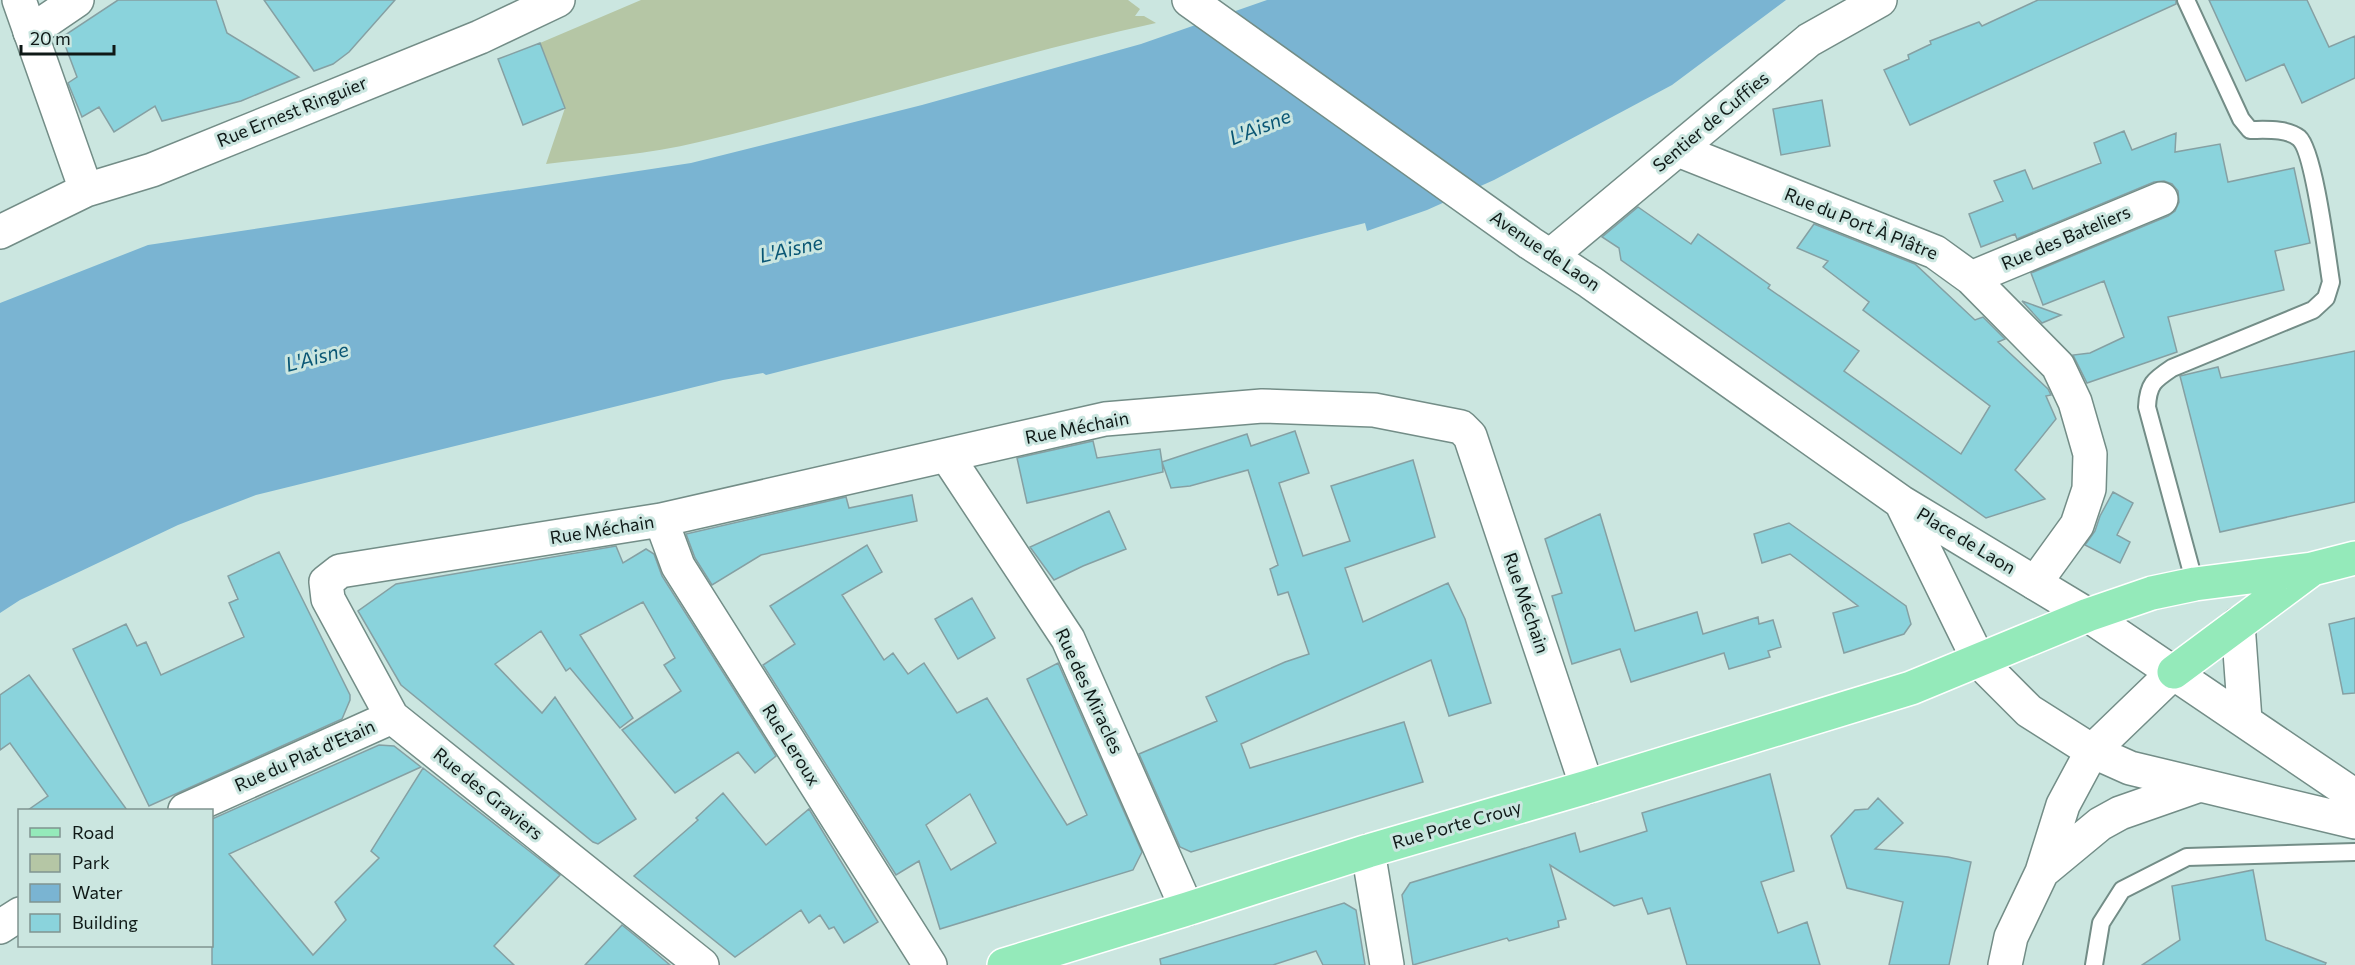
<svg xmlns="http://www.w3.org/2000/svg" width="2355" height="965" font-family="Commissioner,sans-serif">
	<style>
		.green { fill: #b5c6a5 }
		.water { fill: #7ab4d2 }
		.building { fill: #8ad3dc; stroke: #85a0a3; stroke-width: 1.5; fill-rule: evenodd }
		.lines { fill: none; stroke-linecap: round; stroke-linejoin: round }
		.lane-casing { stroke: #738d87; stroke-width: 20 }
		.street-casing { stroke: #738d87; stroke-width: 36 }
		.secondary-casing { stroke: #738d87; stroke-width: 36 }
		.primary-casing { stroke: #fff; stroke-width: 36 }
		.lane { stroke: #fff; stroke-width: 16 }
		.street { stroke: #fff; stroke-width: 33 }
		.secondary { stroke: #fff; stroke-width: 33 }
		.primary { stroke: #94eaba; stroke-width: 33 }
		.labels { text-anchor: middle; stroke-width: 6; stroke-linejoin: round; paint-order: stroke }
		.street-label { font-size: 18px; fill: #0f1917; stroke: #cbe6e0 }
		.water-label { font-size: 20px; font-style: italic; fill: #095674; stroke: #cbe6e0 }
	</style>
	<rect width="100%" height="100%" fill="#cbe6e0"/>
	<path class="green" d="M 641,0 L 1128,0 L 1140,9 L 1135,16 L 1144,16 L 1156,23 C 1002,57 852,106 699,142 C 649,154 596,158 546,164 L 565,108 L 540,43 Z"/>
	<path class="water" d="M 1267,0 L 1786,0 L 1672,85 L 1494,180 L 1427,210 L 1367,231 L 1365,223 L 766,375 L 763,373 L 723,380 L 256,495 L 178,525 L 20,600 L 0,613 L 0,303 L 148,245 L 691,163 L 922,105 L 1141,44 Z"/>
	<path class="building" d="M 118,0 L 216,0 L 227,33 L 299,77 L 241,101 L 162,121 L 155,106 L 114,132 L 99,107 L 82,117 L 68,83 L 77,77 L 62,37 Z
		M 264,0 L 395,0 L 349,52 L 333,64 L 314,71 Z
		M 2038,0 L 2176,0 L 2176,4 L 1910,125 L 1884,70 L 1909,59 L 1908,55 L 1931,44 L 1930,41 L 1979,22 L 1982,26 Z
		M 2209,0 L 2307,0 L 2329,47 L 2355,36 L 2355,78 L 2302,103 L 2284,64 L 2246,81 Z
		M 540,43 L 565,108 L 523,125 L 498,59 Z
		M 1822,100 L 1830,146 L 1781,155 L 1773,109 Z
		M 2124,131 L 2132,150 L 2176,133 L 2175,152 L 2220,144 L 2228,182 L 2294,168 L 2310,243 L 2275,251 L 2284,290 L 2168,317 L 2177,352 L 2087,383 L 2073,355 L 2090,353 L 2124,337 L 2104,281 L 2043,305 L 2031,273 L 2168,216 L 2175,211 L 2179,202 L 2178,191 L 2172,184 L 2164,181 L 2154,182 L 2017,239 L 2015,234 L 1981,247 L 1969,214 L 2003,201 L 1994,181 L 2025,170 L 2033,189 L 2101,163 L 2094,143 Z
		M 1638,207 L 1691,244 L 1698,234 L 1770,285 L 1768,288 L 1859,351 L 1844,371 L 1961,454 L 1990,406 L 1863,310 L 1869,302 L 1823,267 L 1828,261 L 1797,248 L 1814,224 L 1915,264 L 1975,320 L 1983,317 L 2005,339 L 1998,342 L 2048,389 L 2051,395 L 2046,396 L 2056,419 L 2015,470 L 2045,499 L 1986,518 L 1621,260 L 1619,248 L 1602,237 Z
		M 2022,301 L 2061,315 L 2042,323 Z
		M 2355,351 L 2355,502 L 2220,532 L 2180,376 L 2218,367 L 2221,378 Z
		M 1295,431 L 1309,473 L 1279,483 L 1303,556 L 1350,541 L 1331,486 L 1413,460 L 1435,537 L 1345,568 L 1363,622 L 1448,583 L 1465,619 L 1491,703 L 1449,716 L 1431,660 L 1241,744 L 1250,768 L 1404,722 L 1423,782 L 1191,852 L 1180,847 L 1139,754 L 1217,721 L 1206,697 L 1285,662 L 1309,654 L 1288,592 L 1278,595 L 1270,569 L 1278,565 L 1248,470 L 1190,486 L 1171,488 L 1162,462 L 1163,472 L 1027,503 L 1017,458 L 1093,441 L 1097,458 L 1160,449 L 1162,462 L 1247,434 L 1251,446 Z
		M 2113,492 L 2133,503 L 2117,535 L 2130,542 L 2120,563 L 2085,545 L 2095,531 L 2100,516 Z
		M 912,495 L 917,521 L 761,555 L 712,585 L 695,558 L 686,534 L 846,497 L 849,508 Z
		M 1109,511 L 1126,549 L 1083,566 L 1054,580 L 1030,547 Z
		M 1600,514 L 1635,631 L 1697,612 L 1703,634 L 1758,617 L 1759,624 L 1773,620 L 1781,647 L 1768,651 L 1770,657 L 1729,669 L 1724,653 L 1631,682 L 1620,649 L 1572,664 L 1552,596 L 1562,593 L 1545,539 Z
		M 1789,523 L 1906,606 L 1911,624 L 1904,634 L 1844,653 L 1833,613 L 1858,606 L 1790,554 L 1762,563 L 1754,534 Z
		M 867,545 L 882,572 L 842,595 L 884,660 L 893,653 L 908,674 L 924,663 L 957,713 L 987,698 L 1067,825 L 1087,815 L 1027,679 L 1058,663 L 1142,852 L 1133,870 L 940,929 L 919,861 L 896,875 L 763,665 L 795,644 L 770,606 ZM 970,794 L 996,843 L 951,870 L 926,825 Z
		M 616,546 L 623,563 L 646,549 L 654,554 L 662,576 L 776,756 L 755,773 L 738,752 L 675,793 L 622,730 L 681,691 L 664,665 L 675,658 L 643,602 L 580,635 L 633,718 L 620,728 L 570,668 L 566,671 L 541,631 L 495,664 L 542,713 L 555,697 L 636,819 L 598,844 L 593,842 L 401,685 L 358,611 L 396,584 Z
		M 279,552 L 350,695 L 350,700 L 342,719 L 149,806 L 73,649 L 126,624 L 137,646 L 146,642 L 161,675 L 244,637 L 229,603 L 238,599 L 228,576 Z
		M 972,598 L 995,638 L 958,659 L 935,619 Z
		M 2355,618 L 2355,693 L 2343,694 L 2329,624 Z
		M 29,675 L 127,810 L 28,810 L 48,796 L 10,743 L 0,750 L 0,695 Z
		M 379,745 L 394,746 L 421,767 L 229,854 L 313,955 L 346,920 L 335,902 L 379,858 L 371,851 L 423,768 L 560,875 L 494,946 L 514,965 L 212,965 L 212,819 Z
		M 1770,774 L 1794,871 L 1761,882 L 1778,933 L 1807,922 L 1820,965 L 1687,965 L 1670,908 L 1648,914 L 1642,898 L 1614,906 L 1550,865 L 1566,919 L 1558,921 L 1559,927 L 1509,941 L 1507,938 L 1413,965 L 1402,895 L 1410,883 L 1575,833 L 1580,852 L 1647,831 L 1642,813 Z
		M 723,793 L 766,845 L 809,809 L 878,922 L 844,943 L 834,927 L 829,929 L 820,915 L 809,923 L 801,910 L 735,957 L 634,876 L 698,820 L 696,818 Z
		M 1878,798 L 1903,823 L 1875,849 L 1948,857 L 1971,862 L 1949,965 L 1889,965 L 1903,902 L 1847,888 L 1831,836 L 1855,810 L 1868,809 Z
		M 2253,870 L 2266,940 L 2326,963 L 2325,965 L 2142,965 L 2180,940 L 2172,886 Z
		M 1344,903 L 1356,910 L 1365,965 L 1323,965 L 1316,951 L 1273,965 L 1161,965 L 1160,959 Z
		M 622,925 L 643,942 L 670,965 L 585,965 Z"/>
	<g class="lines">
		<g class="lane-casing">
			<path id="lane" d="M 2186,0 L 2241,119 L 2250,130 C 2265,130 2287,128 2299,138 C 2314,151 2327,257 2331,282 L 2326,298 L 2313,310 L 2172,368 C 2154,380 2148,384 2147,407 L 2195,584
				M 2094,965 L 2101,923 L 2122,890 L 2187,857 L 2355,852"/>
		</g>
		<g class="street-casing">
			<path id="street" d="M 30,32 L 77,0
				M 1678,150 L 1935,252 L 1971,278 L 2058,366 L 2075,402 L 2090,454 L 2089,489 L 2077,525 L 2035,583
				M 1550,256 L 1809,40 L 1880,0
				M 1971,278 L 2161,199
				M 947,456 L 1068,639 L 1187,909
				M 661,520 L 678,566 L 930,965
				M 185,810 L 392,717
				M 1368,851 L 1387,965
				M 0,927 L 20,914
				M 702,965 L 392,717 L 328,599 L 326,582 L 340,571 L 661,520 L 1105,419 L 1262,406 L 1374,410 L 1461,427 L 1470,436 L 1587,787"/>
		</g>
		<g class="secondary-casing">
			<path id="secondary" d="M 19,0 L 86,190
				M 1189,0 L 1530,243 L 1590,282 L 1901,502 L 2088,615 L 2355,796
				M 0,232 L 86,190 L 152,170 L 480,37 L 558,0
				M 1901,502 L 1979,661 L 2029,711 L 2092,751 L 2130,768 L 2355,822
				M 2238,624 L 2245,720
				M 2042,872 L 2100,824 L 2120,813 L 2200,785
				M 2005,965 L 2011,937 L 2042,872 L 2063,805 L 2092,751 L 2174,672"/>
		</g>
		<g class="primary-casing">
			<path id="primary" d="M 2174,672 L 2311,570
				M 1004,965 L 1187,909 L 1368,851 L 1587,787 L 1911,688 L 2088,615 L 2152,593 L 2195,584 L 2312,569 L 2355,558"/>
		</g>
		<use href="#lane" class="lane"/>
		<use href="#street" class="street"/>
		<use href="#secondary" class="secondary"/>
		<use href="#primary" class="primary"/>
	</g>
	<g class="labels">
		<g class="street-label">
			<text transform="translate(292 112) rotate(-22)" y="6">Rue Ernest Ringuier</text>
			<text transform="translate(1711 122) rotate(-40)" y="6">Sentier de Cuffies</text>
			<text transform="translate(1861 224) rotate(22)" y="6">Rue du Port À Plâtre</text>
			<text transform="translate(2066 238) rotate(-23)" y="6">Rue des Bateliers</text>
			<text transform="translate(1545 251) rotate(34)" y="6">Avenue de Laon</text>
			<text transform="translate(1077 428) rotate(-11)" y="6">Rue Méchain</text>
			<text transform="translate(602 530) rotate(-9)" y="6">Rue Méchain</text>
			<text transform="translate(1966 541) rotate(31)" y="6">Place de Laon</text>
			<text transform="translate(1526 603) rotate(71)" y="6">Rue Méchain</text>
			<text transform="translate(1089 691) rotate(65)" y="6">Rue des Miracles</text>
			<text transform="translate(791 745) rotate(58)" y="6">Rue Leroux</text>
			<text transform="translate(305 756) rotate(-24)" y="6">Rue du Plat d'Etain</text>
			<text transform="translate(488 794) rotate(39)" y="6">Rue des Graviers</text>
			<text transform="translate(1457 825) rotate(-16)" y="6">Rue Porte Crouy</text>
		</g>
		<g class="water-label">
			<text transform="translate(1260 127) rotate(-22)" y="7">L'Aisne</text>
			<text transform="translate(791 249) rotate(-13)" y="7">L'Aisne</text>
			<text transform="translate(317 357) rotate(-15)" y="7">L'Aisne</text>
		</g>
	</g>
	<rect x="18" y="809" width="195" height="138" fill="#cbe6e0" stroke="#809490" stroke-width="1.5"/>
	<rect x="30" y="828" width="30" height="9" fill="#94eaba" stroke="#809490" stroke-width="1.5"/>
	<text x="72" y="839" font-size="18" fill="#0f1917">Road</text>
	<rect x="30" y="854" width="30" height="18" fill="#b5c6a5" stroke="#809490" stroke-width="1.5"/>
	<text x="72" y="869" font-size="18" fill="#0f1917">Park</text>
	<rect x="30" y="884" width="30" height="18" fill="#7ab4d2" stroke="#809490" stroke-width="1.5"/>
	<text x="72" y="899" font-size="18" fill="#0f1917">Water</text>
	<rect x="30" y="914" width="30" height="18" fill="#8ad3dc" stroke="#809490" stroke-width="1.5"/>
	<text x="72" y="929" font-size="18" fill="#0f1917">Building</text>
	<path d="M21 45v9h93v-9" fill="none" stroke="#0f1917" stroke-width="3"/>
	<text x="30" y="45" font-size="18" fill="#0f1917" stroke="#cbe6e0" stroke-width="4.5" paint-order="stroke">20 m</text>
</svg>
